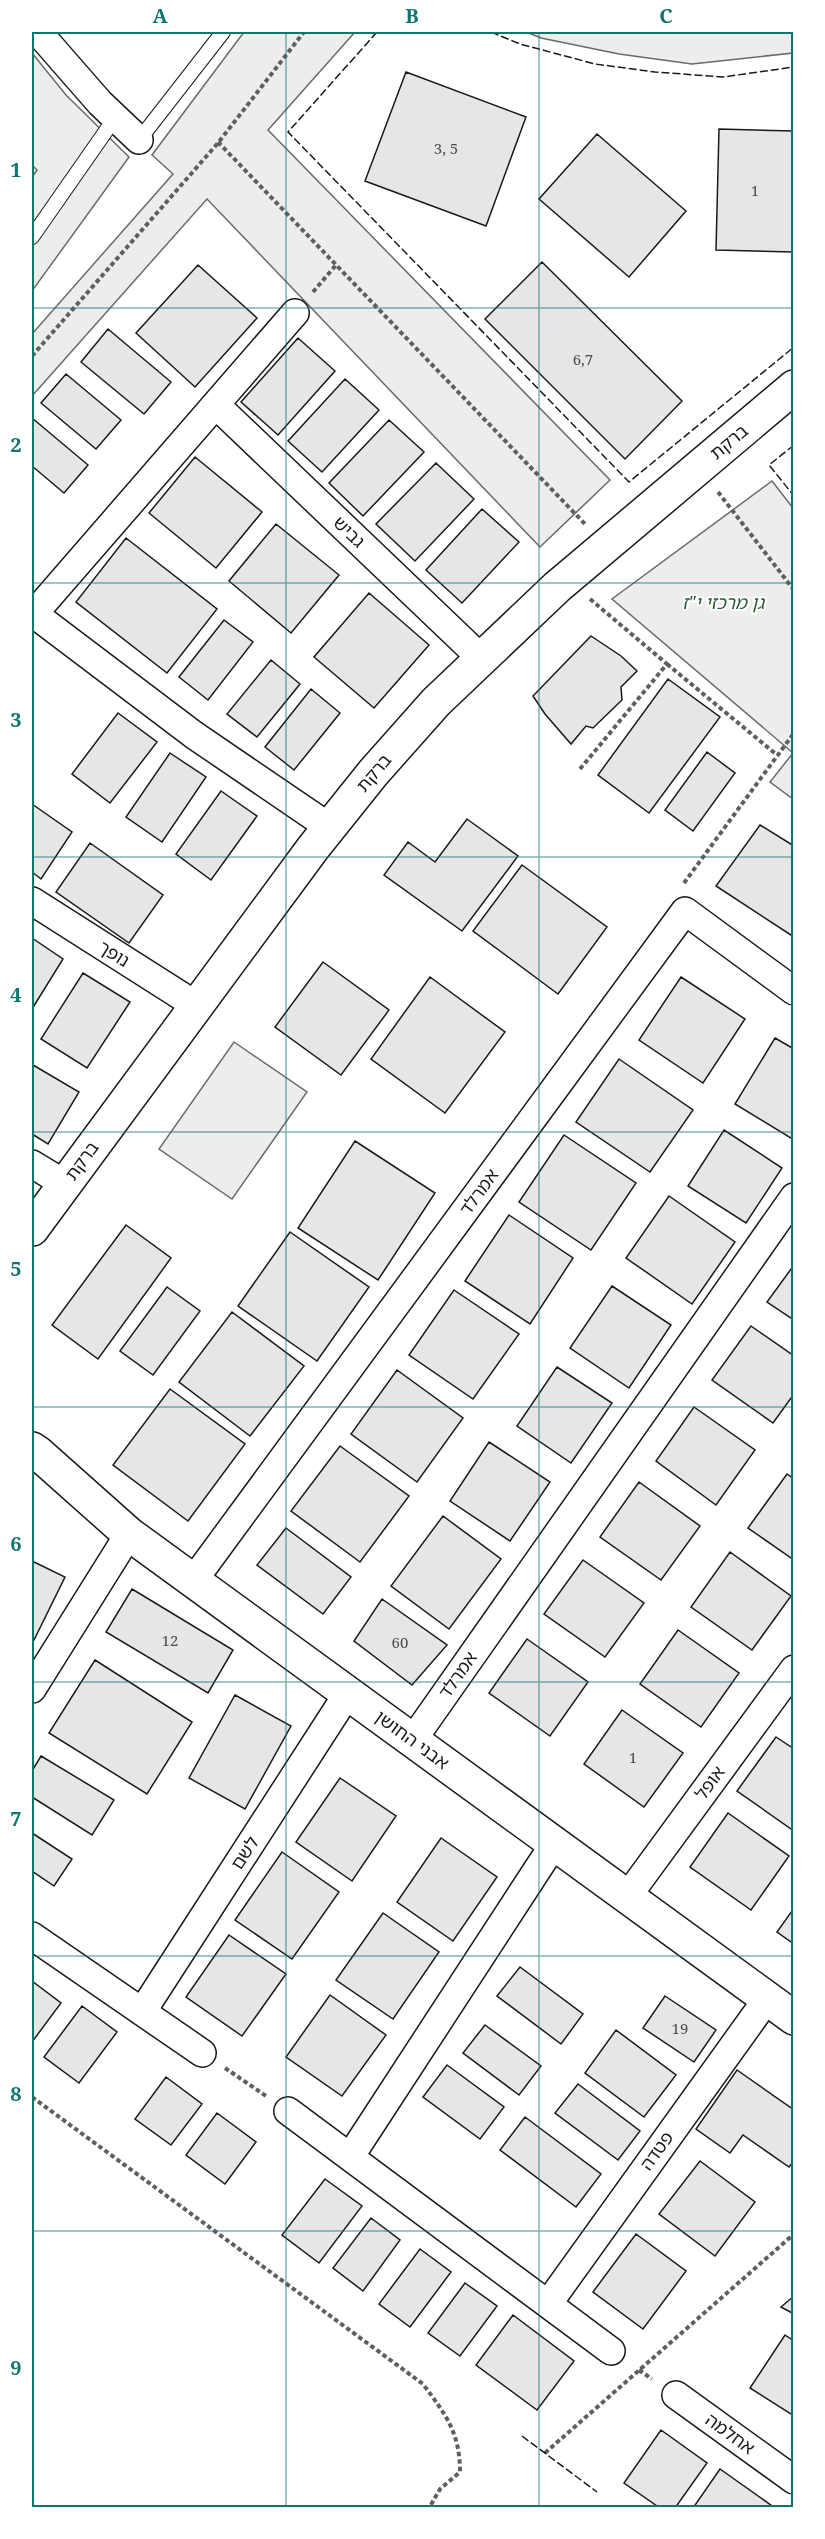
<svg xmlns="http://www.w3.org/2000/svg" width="825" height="2539" font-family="'Noto Serif','Noto Sans Hebrew',serif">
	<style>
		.built { fill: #ededed; stroke: #6a6a6a; stroke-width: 1.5 }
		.building { fill: #e6e6e6; stroke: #1a1a1a; stroke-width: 1.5 }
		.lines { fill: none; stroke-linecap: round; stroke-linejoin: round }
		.lane-casing { stroke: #1a1a1a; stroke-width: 16 }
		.street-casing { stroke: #1a1a1a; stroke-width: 30 }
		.secondary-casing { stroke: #1a1a1a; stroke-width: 36 }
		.path { stroke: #5f5f5f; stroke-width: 4; stroke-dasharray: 4.5 3; stroke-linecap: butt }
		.lane { stroke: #fff; stroke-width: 14 }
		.street { stroke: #fff; stroke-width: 27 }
		.secondary { stroke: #fff; stroke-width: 33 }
		.fence { stroke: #1a1a1a; stroke-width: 1.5; stroke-dasharray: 8 3; stroke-linecap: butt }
		.grid { fill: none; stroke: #0f766e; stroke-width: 1.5; stroke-opacity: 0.55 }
		.labels { text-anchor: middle; stroke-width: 4.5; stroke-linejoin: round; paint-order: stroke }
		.number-label { font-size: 15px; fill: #4d4d4d }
		.street-label { font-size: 18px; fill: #1a1a1a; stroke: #fff }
		.park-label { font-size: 18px; font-style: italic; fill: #2b5a34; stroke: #fff }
		.neatline { fill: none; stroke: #0f766e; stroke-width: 2 }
		.grid-label { font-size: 20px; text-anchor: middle; font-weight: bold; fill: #0f766e }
	</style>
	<rect width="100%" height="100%" fill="#fff"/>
	<path class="built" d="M 244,32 L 355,32 L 268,130 L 610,480 L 540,547 L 207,199 L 32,396 L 32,334 L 173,174 L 152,155 Z
		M 526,32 L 793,32 L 793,53 L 692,64 L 619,54 L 541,38 Z
		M 32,53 L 66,95 L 129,157 L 32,291 L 32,177 L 37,170 L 32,165 Z
		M 772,481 L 793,508 L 793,799 L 770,782 L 793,753 L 612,599 Z
		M 234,1042 L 307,1092 L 232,1199 L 159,1149 Z"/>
	<path class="building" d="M 406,72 L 526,117 L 486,226 L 365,181 Z
		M 719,129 L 794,131 L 794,252 L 716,250 Z
		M 597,134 L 686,211 L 629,277 L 539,199 Z
		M 542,262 L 682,401 L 625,459 L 485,319 Z
		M 198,265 L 257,318 L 195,387 L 136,333 Z
		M 108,329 L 171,382 L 144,414 L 81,362 Z
		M 298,338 L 335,371 L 278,435 L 241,402 Z
		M 66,374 L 121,420 L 96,449 L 41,403 Z
		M 345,379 L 379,410 L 322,472 L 288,441 Z
		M 32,418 L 88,465 L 64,493 L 32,466 Z
		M 389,420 L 424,452 L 363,516 L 329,483 Z
		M 195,457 L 262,512 L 216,568 L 149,513 Z
		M 436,463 L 474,499 L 415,561 L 376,524 Z
		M 482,509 L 519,542 L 462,603 L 426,570 Z
		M 276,524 L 339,575 L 291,633 L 229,581 Z
		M 126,538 L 217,609 L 167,673 L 76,602 Z
		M 369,593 L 429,645 L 374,708 L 314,657 Z
		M 224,620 L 253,642 L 208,700 L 179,677 Z
		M 591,636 L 621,656 L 637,671 L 621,687 L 622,700 L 593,728 L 586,726 L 571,744 L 545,714 L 533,696 Z
		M 271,660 L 300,684 L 257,737 L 227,714 Z
		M 668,679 L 720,717 L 649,813 L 598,775 Z
		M 311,689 L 340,713 L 294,770 L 265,747 Z
		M 118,713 L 157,742 L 110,803 L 72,774 Z
		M 707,752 L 735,773 L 693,831 L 665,810 Z
		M 170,753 L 206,777 L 162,842 L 126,817 Z
		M 221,791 L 257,816 L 211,880 L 176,854 Z
		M 32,804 L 72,832 L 41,879 L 32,872 Z
		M 467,819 L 518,856 L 462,931 L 384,875 L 408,842 L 435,862 Z
		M 760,825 L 794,846 L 794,937 L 716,886 Z
		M 90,843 L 163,895 L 129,943 L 56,892 Z
		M 522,865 L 607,927 L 558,994 L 473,931 Z
		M 32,938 L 63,959 L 32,1009 Z
		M 323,962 L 389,1010 L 341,1075 L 275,1027 Z
		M 83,973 L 130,1002 L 87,1068 L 41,1039 Z
		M 430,977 L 505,1032 L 445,1113 L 371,1059 Z
		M 681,977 L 745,1019 L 703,1083 L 639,1040 Z
		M 775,1038 L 794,1049 L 794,1140 L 735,1104 Z
		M 619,1059 L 693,1110 L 650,1172 L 576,1122 Z
		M 33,1065 L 79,1092 L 48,1144 L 32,1134 Z
		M 724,1130 L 782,1168 L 746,1223 L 688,1186 Z
		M 564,1135 L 636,1183 L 591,1250 L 519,1202 Z
		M 355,1141 L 435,1193 L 378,1280 L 298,1228 Z
		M 669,1196 L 735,1242 L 692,1304 L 626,1258 Z
		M 509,1215 L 573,1258 L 530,1324 L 465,1281 Z
		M 126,1225 L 171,1258 L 98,1359 L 52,1325 Z
		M 290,1232 L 369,1287 L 317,1361 L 238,1306 Z
		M 794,1265 L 794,1320 L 767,1302 Z
		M 612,1286 L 671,1325 L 629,1388 L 570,1348 Z
		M 167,1287 L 200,1311 L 153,1375 L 120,1351 Z
		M 454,1290 L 519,1334 L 473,1399 L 409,1355 Z
		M 232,1312 L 304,1366 L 250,1436 L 179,1382 Z
		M 751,1326 L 794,1356 L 794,1394 L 773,1423 L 712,1380 Z
		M 557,1367 L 612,1403 L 571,1463 L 517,1426 Z
		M 397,1370 L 463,1418 L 417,1482 L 351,1434 Z
		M 170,1389 L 245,1444 L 188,1521 L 113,1465 Z
		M 694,1407 L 755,1450 L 716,1505 L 656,1461 Z
		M 489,1442 L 550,1482 L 510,1541 L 450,1501 Z
		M 340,1446 L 409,1496 L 360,1562 L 291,1511 Z
		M 787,1474 L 794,1479 L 794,1560 L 748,1528 Z
		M 639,1482 L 700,1526 L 661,1580 L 600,1537 Z
		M 443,1516 L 501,1559 L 449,1629 L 391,1586 Z
		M 286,1528 L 351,1577 L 323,1614 L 257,1565 Z
		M 730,1552 L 791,1596 L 752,1650 L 691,1607 Z
		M 583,1560 L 644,1603 L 605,1657 L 544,1614 Z
		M 32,1561 L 65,1577 L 34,1640 L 32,1639 Z
		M 132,1589 L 233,1650 L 208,1693 L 106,1632 Z
		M 382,1599 L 447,1645 L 412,1685 L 354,1641 Z
		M 678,1630 L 739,1673 L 701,1727 L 640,1684 Z
		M 527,1639 L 588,1682 L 550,1736 L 489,1693 Z
		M 95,1660 L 192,1722 L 147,1794 L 49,1733 Z
		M 235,1695 L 291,1726 L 245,1809 L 189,1778 Z
		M 622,1710 L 683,1753 L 644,1807 L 584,1764 Z
		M 776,1737 L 794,1749 L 794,1831 L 737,1791 Z
		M 41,1756 L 114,1800 L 92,1835 L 32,1797 L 32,1771 Z
		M 340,1778 L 396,1816 L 352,1881 L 296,1842 Z
		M 728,1813 L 789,1856 L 751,1910 L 690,1867 Z
		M 32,1833 L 72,1859 L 54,1886 L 32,1871 Z
		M 441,1838 L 497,1877 L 453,1941 L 397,1902 Z
		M 282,1852 L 339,1892 L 292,1959 L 235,1920 Z
		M 794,1908 L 794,1944 L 777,1932 Z
		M 383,1913 L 439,1952 L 393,2019 L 336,1980 Z
		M 229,1935 L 286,1974 L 242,2036 L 186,1997 Z
		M 520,1967 L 583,2014 L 561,2044 L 497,1996 Z
		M 32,1981 L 61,2003 L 32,2042 Z
		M 330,1995 L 386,2035 L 342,2096 L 286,2057 Z
		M 665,1996 L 716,2030 L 694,2062 L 643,2028 Z
		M 82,2006 L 117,2032 L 79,2083 L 44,2057 Z
		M 485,2025 L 541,2066 L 519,2095 L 463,2053 Z
		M 616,2030 L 676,2075 L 644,2117 L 585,2073 Z
		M 447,2065 L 504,2107 L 480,2139 L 423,2097 Z
		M 737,2070 L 794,2110 L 794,2161 L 789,2167 L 743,2135 L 730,2153 L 696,2129 Z
		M 166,2077 L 202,2104 L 171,2145 L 135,2119 Z
		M 578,2084 L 640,2131 L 618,2160 L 555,2113 Z
		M 217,2113 L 256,2142 L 225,2184 L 186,2155 Z
		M 525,2117 L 601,2174 L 576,2207 L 500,2150 Z
		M 700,2161 L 755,2202 L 715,2256 L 659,2214 Z
		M 325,2179 L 362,2206 L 319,2263 L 282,2235 Z
		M 371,2218 L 400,2240 L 363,2291 L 333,2268 Z
		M 636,2234 L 686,2271 L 643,2329 L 593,2292 Z
		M 420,2249 L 451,2272 L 410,2327 L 379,2304 Z
		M 465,2283 L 497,2306 L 460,2356 L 428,2333 Z
		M 794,2296 L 794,2314 L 781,2307 Z
		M 513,2315 L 574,2361 L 537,2410 L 476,2365 Z
		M 785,2335 L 794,2341 L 794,2416 L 750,2388 Z
		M 661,2430 L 707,2463 L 675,2508 L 660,2508 L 624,2483 Z
		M 720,2469 L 775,2508 L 693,2508 Z"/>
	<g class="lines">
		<g class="lane-casing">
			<path id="lane" d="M 139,140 L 223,32
				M 32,237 L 115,118"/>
		</g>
		<g class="street-casing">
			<path id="street" d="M 38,32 L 100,103 L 139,140
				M 216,405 L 482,659
				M 34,614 L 194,735 L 329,827
				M 32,616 L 295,313
				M 32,901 L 197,1006
				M 32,1164 L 65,1184
				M 193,1581 L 685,911 L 794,991
				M 32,1689 L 129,1534
				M 412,1741 L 794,1197
				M 627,1897 L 794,1669
				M 32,1936 L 202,2053
				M 142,2012 L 348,1693
				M 288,2111 L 611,2351
				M 350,2157 L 554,1844
				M 548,2304 L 767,1999
				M 676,2395 L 794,2480"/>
		</g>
		<g class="secondary-casing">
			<path id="secondary" d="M 32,1229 L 313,848 L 373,773 L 436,702 L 557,587 L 794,387
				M 32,1449 L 38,1453 L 129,1534 L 794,2018"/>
		</g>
		<path class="path" d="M 218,142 L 585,524
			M 313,292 L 336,265
			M 32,356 L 218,143 L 304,32
			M 718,492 L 794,590
			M 667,664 L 777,755
			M 580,769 L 667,664 L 590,599
			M 684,883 L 794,733
			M 225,2068 L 266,2096
			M 32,2097 L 423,2384 C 446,2415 460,2433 460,2472 L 440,2489 L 429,2508
			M 639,2370 L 652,2379
			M 545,2453 L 794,2234"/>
		<use href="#lane" class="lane"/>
		<use href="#street" class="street"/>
		<use href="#secondary" class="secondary"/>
		<path class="fence" d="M 377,32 L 288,132 L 629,482 L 794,347
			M 491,32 L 520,44 L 595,64 L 655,72 L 723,77 L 794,67
			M 794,445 L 769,465 L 794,496
			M 522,2436 L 597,2492"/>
	</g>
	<path class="grid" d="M 286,32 L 286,2508M 539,32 L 539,2508M 32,308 L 794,308M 32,583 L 794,583M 32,857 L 794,857M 32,1132 L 794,1132M 32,1407 L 794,1407M 32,1682 L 794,1682M 32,1956 L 794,1956M 32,2231 L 794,2231"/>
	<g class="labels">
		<g class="number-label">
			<text x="446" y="154">3, 5</text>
			<text x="755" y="196">1</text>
			<text x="583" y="365">6,7</text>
			<text x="170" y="1646">12</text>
			<text x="400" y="1648">60</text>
			<text x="633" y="1763">1</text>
			<text x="680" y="2034">19</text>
		</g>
		<g class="street-label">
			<text transform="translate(729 442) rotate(-40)" y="6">ברקת</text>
			<text transform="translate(349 532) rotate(44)" y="6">גביש</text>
			<text transform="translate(374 773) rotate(-50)" y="6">ברקת</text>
			<text transform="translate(114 954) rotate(32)" y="6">נופך</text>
			<text transform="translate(82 1161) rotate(-54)" y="6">ברקת</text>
			<text transform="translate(479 1192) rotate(-54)" y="6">אמרלד</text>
			<text transform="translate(458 1675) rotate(-55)" y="6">אמרלד</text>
			<text transform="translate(412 1740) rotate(36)" y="6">אבני החושן</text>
			<text transform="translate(710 1783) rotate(-54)" y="6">אופל</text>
			<text transform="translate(245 1853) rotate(-57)" y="6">לשם</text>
			<text transform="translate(657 2151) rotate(-54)" y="6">פטדה</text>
			<text transform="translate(730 2434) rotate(36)" y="6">אחלמה</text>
		</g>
		<g class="park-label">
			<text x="723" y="609">גן מרכזי י"ז</text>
		</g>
	</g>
	<rect width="825" height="2539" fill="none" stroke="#ffffff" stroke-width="66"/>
	<rect x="33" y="33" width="759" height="2473" class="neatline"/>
	<g class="grid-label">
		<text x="160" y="23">A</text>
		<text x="412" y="23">B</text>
		<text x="666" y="23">C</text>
		<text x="16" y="177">1</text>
		<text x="16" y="452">2</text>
		<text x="16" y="727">3</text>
		<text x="16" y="1002">4</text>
		<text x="16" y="1276">5</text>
		<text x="16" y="1551">6</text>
		<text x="16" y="1826">7</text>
		<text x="16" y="2101">8</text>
		<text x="16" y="2375">9</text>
	</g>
</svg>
